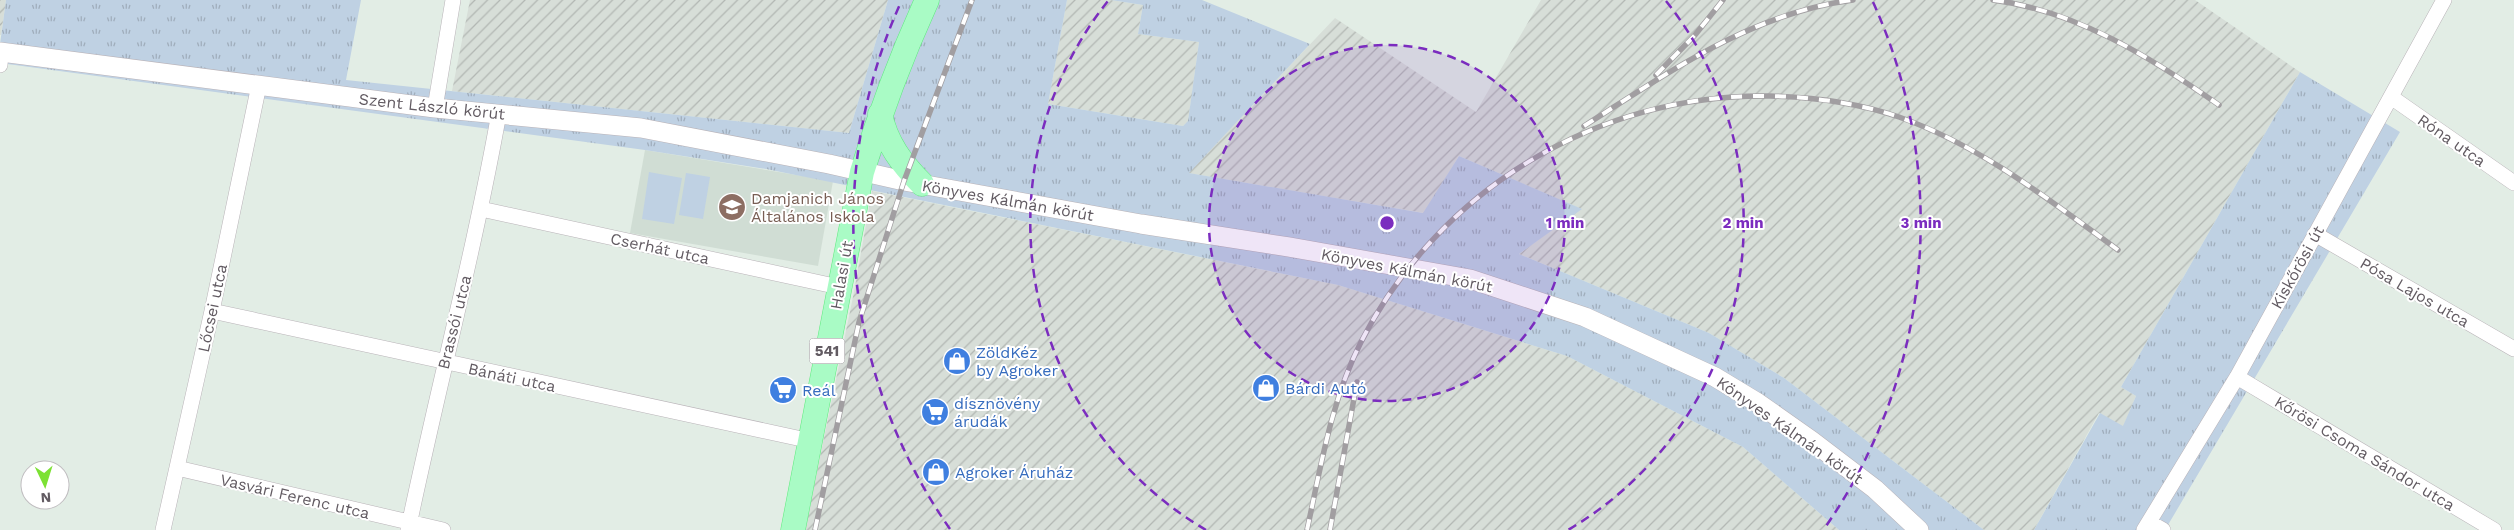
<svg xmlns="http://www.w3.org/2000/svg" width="2514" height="530" font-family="'Work Sans',sans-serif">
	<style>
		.industrial { fill: url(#industrial-furrows) }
		.education { fill: #d0ddd4 }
		.grass { fill: url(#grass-tufts) }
		.pitch { fill: #bfd1e3 }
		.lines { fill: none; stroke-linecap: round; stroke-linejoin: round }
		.minor-casing { stroke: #b9b3b8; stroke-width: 16 }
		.tertiary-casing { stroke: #b9b3b8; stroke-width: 20 }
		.primary-casing { stroke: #5deb7d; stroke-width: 25 }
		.minor { stroke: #fff; stroke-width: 15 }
		.tertiary { stroke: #fff; stroke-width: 19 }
		.primary { stroke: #a9fbc5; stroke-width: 24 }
		.rail-casing { stroke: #a19ea1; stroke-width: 5.5 }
		.rail { stroke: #fff; stroke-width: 4; stroke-dasharray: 11; stroke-linecap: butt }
		.ring { fill: none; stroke: #7b2cbf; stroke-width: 2.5; stroke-dasharray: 9 6 }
		.labels { text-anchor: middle; stroke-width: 4; stroke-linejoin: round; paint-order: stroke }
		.shield { fill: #fff; stroke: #918c91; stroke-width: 1 }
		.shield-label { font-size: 15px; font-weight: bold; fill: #625b62 }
		.street-label { font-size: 16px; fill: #625b62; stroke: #fff }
		.education-label { font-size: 16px; fill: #785e54; stroke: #fff; text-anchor: start }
		.shop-label { font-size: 16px; fill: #366cbe; stroke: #fff; text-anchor: start }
		.centre { fill: #7b2cbf; stroke: #fff; stroke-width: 2.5 }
		.ring-label { font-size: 15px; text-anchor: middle; font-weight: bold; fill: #7b2cbf; stroke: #fff; stroke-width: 4; stroke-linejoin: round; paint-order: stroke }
	</style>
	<defs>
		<pattern id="industrial-furrows" width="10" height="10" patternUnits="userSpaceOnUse" patternTransform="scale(1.25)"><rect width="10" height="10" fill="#d7ded8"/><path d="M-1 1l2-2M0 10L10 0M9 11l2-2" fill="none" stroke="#b2b7b3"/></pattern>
		<pattern id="grass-tufts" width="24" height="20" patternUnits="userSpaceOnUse" patternTransform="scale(1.25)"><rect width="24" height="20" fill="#bfd1e3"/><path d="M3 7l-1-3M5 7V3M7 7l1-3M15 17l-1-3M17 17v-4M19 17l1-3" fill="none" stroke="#9fadbb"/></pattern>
	</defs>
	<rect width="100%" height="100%" fill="#e2ede5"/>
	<path class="industrial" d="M 0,0 L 6,0 L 1,35 L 0,35 Z
		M 470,0 L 888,0 L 849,133 L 452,91 Z
		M 1067,0 L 1111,0 L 1143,5 L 1138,34 L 1199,42 L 1188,122 L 1183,126 L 1048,104 Z
		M 1541,0 L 2195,0 L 2300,72 L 2121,387 L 2136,396 L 2123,427 L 2099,413 L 2034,530 L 1984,530 L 1784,378 L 1709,333 L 1519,254 L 1581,209 L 1459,156 L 1424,213 L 1188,173 L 1335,18 L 1476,112 Z
		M 872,191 L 1338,285 L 1567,356 L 1743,447 L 1839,530 L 805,530 L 854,292 Z"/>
	<path class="education" d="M 645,150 L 833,181 L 818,266 L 630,233 Z"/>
	<path class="grass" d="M 6,0 L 361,0 L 346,80 L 849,133 L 888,0 L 1067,0 L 1048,104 L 1183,126 L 1188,121 L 1199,42 L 1138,34 L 1143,5 L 1111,0 L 1202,0 L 1310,44 L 1189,173 L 1423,213 L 1459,156 L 1582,209 L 1519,254 L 1709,333 L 1784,378 L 1984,530 L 1839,530 L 1743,447 L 1567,356 L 1338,285 L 766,169 L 645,150 L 0,63 L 0,44 Z
		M 2300,72 L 2400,132 L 2165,530 L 2034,530 L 2100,413 L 2123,426 L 2136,396 L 2121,387 Z"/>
	<path class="pitch" d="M 649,172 L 682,178 L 674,224 L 642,219 Z
		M 686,173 L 710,177 L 703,219 L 679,215 Z"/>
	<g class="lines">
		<g class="minor-casing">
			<path id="minor" d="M 0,65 L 1,52
				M 2391,97 L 2514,183
				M 435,108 L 453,0
				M 481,209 L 839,287
				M 2315,234 L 2514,349
				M 212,311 L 811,441
				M 2237,377 L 2494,530
				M 177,468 L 443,530
				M 2149,522 L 2163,530
				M 163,530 L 212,311 L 259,85
				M 408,530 C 437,391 474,253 499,113
				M 2144,530 L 2237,377 L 2444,0"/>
		</g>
		<g class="tertiary-casing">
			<path id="tertiary" d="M 0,52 L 435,108 L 641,128 L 829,164 L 904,181 L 1141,224 L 1289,247 L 1470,279 L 1585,317 L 1715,377 L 1758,403 L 1812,441 L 1875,489 L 1919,530"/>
		</g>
		<g class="primary-casing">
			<path id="primary" d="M 880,114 C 886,143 902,164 922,184
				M 793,530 L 862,172 C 880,113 901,57 927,0"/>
		</g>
		<use href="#minor" class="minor"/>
		<use href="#tertiary" class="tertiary"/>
		<use href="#primary" class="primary"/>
		<g class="rail-casing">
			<path id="rail" d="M 1993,0 C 2077,11 2150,57 2219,105
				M 1656,75 L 1695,35 L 1723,0
				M 1584,126 C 1668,73 1751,13 1853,0
				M 815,530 L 859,322 L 904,181 L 972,0
				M 1307,530 C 1321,466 1331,401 1361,342 C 1439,189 1599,93 1770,96 C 1813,97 1858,103 1899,117 C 1981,146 2048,199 2118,250
				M 1330,530 L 1357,382"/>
		</g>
		<use href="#rail" class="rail"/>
	</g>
	<circle cx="1387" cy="223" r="178" fill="#7b2cbf" fill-opacity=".12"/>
	<g class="ring">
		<circle cx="1387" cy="223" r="178"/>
		<path d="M1206 530A356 356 0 0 1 1108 1M1666 1A356 356 0 0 1 1568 530"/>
		<path d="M950 529A534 534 0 0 1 901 2M1873 2A534 534 0 0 1 1824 529"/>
	</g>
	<defs>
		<g id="school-disc" transform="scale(1.4375)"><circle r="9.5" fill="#8d6e63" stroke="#fff"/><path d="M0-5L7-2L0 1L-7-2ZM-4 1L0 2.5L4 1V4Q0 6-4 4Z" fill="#fff"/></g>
		<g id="shop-disc" transform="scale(1.4375)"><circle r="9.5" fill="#3f7fe0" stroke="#fff"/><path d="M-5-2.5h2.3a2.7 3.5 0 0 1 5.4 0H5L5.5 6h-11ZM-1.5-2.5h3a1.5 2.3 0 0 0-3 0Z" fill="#fff"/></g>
		<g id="supermarket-disc" transform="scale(1.4375)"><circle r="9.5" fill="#3f7fe0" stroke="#fff"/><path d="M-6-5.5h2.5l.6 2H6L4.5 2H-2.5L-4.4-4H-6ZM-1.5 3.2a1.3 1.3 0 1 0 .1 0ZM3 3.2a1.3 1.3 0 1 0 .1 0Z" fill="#fff"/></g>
	</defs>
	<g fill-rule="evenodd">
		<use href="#school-disc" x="732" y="207"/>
		<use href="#shop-disc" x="957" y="361"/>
		<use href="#shop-disc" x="1266" y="388"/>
		<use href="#supermarket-disc" x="783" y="390"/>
		<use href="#supermarket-disc" x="935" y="412"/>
		<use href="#shop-disc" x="936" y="472"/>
	</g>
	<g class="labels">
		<rect class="shield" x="809.5" y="338.5" width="35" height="25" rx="4"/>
		<g class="shield-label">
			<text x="827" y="356">541</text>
		</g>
		<g class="street-label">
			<text transform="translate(432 106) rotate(6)" y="6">Szent László körút</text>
			<text transform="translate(2452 140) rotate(35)" y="6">Róna utca</text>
			<text transform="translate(1008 200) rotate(10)" y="6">Könyves Kálmán körút</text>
			<text transform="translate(660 248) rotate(12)" y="6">Cserhát utca</text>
			<text transform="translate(2297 267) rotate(-61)" y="6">Kiskőrösi út</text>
			<text transform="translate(1407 270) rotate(11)" y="6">Könyves Kálmán körút</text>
			<text transform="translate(841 275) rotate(-80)" y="6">Halasi út</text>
			<text transform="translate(2415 292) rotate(30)" y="6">Pósa Lajos utca</text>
			<text transform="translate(212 308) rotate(-78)" y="6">Lőcsei utca</text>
			<text transform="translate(454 322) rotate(-76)" y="6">Brassói utca</text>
			<text transform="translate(512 377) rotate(12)" y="6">Bánáti utca</text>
			<text transform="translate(1790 430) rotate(35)" y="6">Könyves Kálmán körút</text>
			<text transform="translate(2365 453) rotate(31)" y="6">Kőrösi Csoma Sándor utca</text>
			<text transform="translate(295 496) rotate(13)" y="6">Vasvári Ferenc utca</text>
		</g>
		<g class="education-label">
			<text x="751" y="204">Damjanich János<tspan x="751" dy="18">Általános Iskola</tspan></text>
		</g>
		<g class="shop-label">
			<text x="976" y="358">ZöldKéz<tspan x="976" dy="18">by Agroker</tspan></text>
			<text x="1285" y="394">Bárdi Autó</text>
			<text x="802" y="396">Reál</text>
			<text x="954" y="409">dísznövény<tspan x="954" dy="18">árudák</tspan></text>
			<text x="955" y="478">Agroker Áruház</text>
		</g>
	</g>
	<circle cx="1387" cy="223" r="8" class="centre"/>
	<g class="ring-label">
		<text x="1565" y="228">1 min</text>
		<text x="1743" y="228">2 min</text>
		<text x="1921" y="228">3 min</text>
	</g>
	<g transform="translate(45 485) rotate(176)"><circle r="24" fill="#ffffff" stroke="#c0bdc0"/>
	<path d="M0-4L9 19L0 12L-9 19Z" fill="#7ce134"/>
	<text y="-8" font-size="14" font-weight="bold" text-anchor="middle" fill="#625b62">N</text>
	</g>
</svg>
